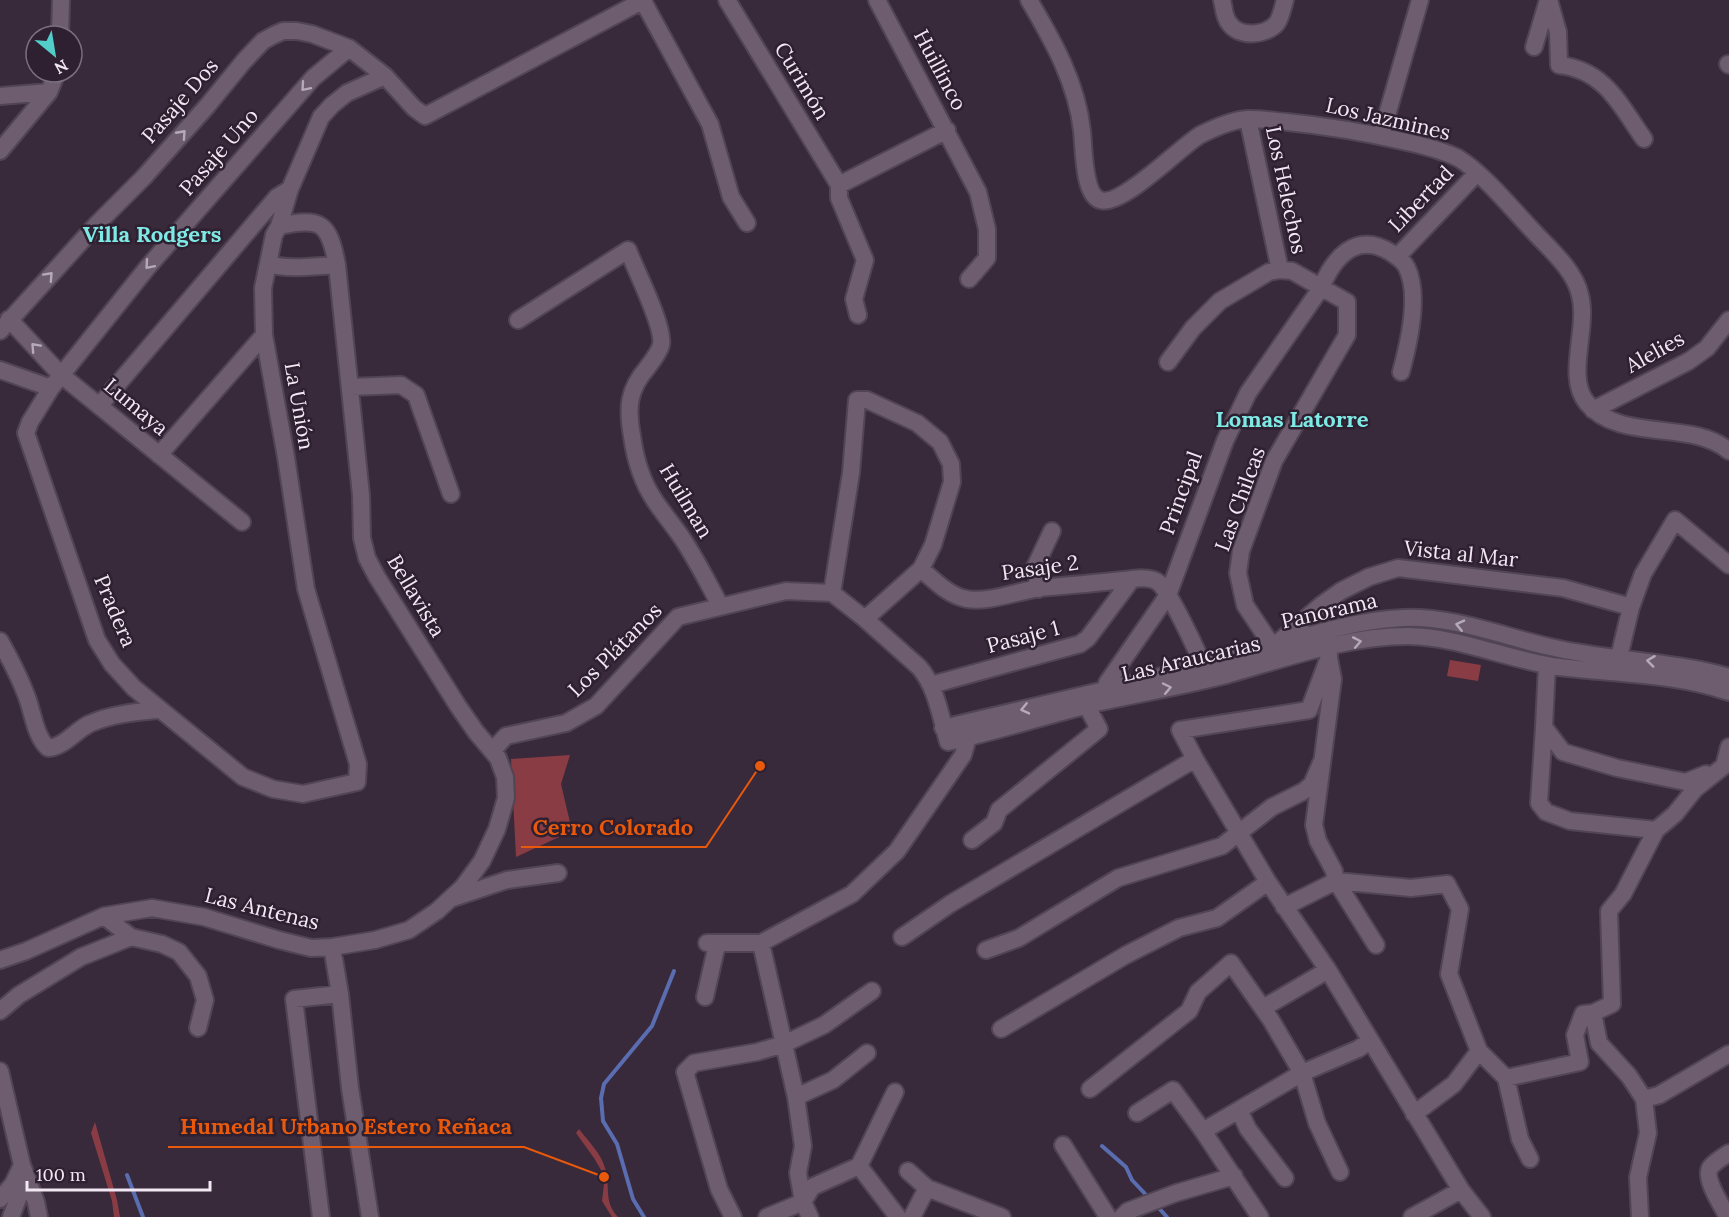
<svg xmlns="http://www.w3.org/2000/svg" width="1729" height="1217" font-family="Lora,serif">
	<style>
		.green { fill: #8a3c45 }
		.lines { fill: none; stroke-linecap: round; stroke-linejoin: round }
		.stream { stroke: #596db0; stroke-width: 4 }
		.minor-casing { stroke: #524553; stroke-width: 20 }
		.minor { stroke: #6d5d6f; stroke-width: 16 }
		.oneway { stroke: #b6a9b8 }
		.labels { text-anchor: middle; stroke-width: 5; stroke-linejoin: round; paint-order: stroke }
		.street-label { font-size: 21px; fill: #f2e8f3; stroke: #2e2030 }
		.neighbourhood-label { font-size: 22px; font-weight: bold; fill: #7feae5; stroke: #2e2030 }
		.leader { fill: none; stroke: #e8590c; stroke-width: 2 }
		.callout-dot { fill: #e8590c; stroke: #2e2030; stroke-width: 2 }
		.callout-label { font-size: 22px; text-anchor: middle; font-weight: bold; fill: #e8590c; stroke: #2e2030; stroke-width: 5; stroke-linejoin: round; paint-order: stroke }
	</style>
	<rect width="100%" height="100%" fill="#382a3a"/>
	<path class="green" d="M 1450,660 L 1481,665 L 1478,681 L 1447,676 Z
		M 570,755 L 561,784 L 572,831 L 516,857 L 511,759 Z
		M 95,1122 L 117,1200 L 120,1217 L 114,1217 L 112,1201 L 91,1133 Z
		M 579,1129 C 588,1141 601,1153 605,1168 C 611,1187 603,1201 618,1217 L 612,1217 L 602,1201 L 604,1184 L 601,1170 L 594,1158 L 576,1133 Z"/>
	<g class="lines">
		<path class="stream" d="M 1102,1146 L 1126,1167 L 1132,1180 L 1149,1198
			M 127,1175 L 143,1217
			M 1156,1205 L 1167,1217
			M 644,1217 L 633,1199 L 617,1144 L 603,1121 L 601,1098 L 604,1084 L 652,1026 L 674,971"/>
		<g class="minor-casing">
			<path id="minor" d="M 727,0 L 839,185 L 839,198 L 865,260 L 854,299 L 858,315
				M 877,0 L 978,192 L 987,229 L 987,258 L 969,279
				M 1029,0 C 1053,41 1077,83 1082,131 C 1084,147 1083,194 1100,200 C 1121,208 1180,147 1200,135 C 1214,128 1235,119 1250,119 C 1262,119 1275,121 1287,122 C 1328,126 1368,133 1407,142 C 1425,146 1442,150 1458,158 C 1483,173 1513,210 1534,232 C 1550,249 1575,271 1580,295 C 1589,328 1565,377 1587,403 C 1620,443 1692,419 1729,451
				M 1222,0 C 1224,8 1224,17 1229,23 C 1239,38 1266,36 1277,23 C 1281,17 1283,7 1285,0
				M 1549,0 L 1558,32 L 1559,65 C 1605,70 1620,105 1644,139
				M 643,1 L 710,124 L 731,197 L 747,223
				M 60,36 L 61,0
				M 1534,47 L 1548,0
				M 349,48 L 313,78 L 147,268 L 51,388 L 30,422 L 26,433 L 97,640 L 112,664 L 134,688 L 243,777 L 273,789 L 303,794 L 357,782 L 358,764 L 306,589 L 286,457 L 264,335 L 263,288 L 274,235 L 279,226 L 290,189 L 321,117 L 332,105 L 347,93 L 385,76
				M 1728,64 L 1729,65
				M 0,96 L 49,92
				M 1248,119 L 1280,270
				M 1381,136 L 1420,0
				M 0,151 L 49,92 L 57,72
				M 839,185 L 947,130
				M 1397,257 L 1477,173
				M 268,264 C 290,270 314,266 337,265
				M 9,319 L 60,374 L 242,522
				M 518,320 L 628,250 C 635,269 665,327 661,345 C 659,353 652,361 647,368 C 628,390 627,408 632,436 C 635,458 642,482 655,501 C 663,513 673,525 682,538 C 696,559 708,583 720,605
				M 0,331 L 97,224 L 144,177 L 208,105 L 244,61 L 263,41 L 274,35 L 283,31 L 297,31 L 312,34 L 349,48 L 385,76 L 414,108 L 425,116 L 644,0
				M 1168,362 L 1193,328 L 1220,301 L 1269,272 L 1280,270 L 1292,271 L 1347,302 L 1347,335 L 1274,461 L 1241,551 L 1238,573 L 1245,605 L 1273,647 L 1320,606 L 1341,591 L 1369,577 L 1398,568 L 1563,588 L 1631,607
				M 0,370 L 51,388
				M 351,387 L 401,385 L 416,395 L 451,494
				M 100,405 L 277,197 L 290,189
				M 1593,410 L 1689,361 L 1707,348 L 1729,320
				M 159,455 L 264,335
				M 921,569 C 935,581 949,596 967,599 C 988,603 1018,591 1040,588 C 1070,585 1101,583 1132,579 C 1140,578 1152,577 1159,583 C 1170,592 1201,658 1206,674
				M 1039,589 L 1035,567 L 1052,531
				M 832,593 L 851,473 L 857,400 L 867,400 L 917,423 L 940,442 L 951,464 L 952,482 L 933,545 L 921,569 L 865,619
				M 0,641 C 9,657 18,674 25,692 C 33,710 34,735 48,748 C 64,747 75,731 89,724 C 111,714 135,712 158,710
				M 1329,648 L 1329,657 L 1309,710 L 1180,730 L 1195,759 L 1268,882 L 1328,970 L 1461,1190 L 1482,1217
				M 1329,658 L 1333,679 L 1314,825 L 1318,841 L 1334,871 L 1336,881 L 1376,945
				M 1547,665 L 1544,727 L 1563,752 L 1617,768 L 1686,782 L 1706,774
				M 1619,667 L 1619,657 L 1631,607 L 1643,574 L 1675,520 L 1729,565
				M 931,685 L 1080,644 L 1088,638 L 1132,579
				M 1108,689 L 1107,683 L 1168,595 L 1225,441 L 1248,393 L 1321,288 C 1333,259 1355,231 1390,252 C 1396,256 1404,261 1407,268 C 1420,295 1409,343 1401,372
				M 1544,727 L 1539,803 L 1546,812 L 1570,821 L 1656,830 L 1675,814 L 1695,789 L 1724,766 L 1729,747
				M 943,728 C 1035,706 1127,686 1218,662 C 1279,646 1339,621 1403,618 C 1453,616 1502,636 1550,647 C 1609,661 1670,660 1729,677
				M 493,750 L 506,736 L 566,723 L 596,706 L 678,617 L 786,591 L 832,593 L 865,619 L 919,667 C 936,686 941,718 948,742 C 995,732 1041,717 1088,705 C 1134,694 1180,687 1226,675 C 1284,659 1346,636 1408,636 C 1460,637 1508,660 1559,667 C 1616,674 1674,673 1729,692
				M 972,840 L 994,823 L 999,810 L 1099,729 L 1087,706
				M 453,898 L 507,880 L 558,873
				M 1284,907 L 1336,881 L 1411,888 L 1447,884 L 1460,909 L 1449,974 L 1479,1051 L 1506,1078 L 1580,1062 L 1575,1035 L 1583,1014 L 1593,1013 L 1599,1043 L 1629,1076 L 1644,1099 L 1648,1133 L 1638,1177 L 1640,1217
				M 104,916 L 131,937 L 162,944 L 179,952 L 198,976 L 205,1000 L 198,1028
				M 902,937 L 950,904 L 1195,759
				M 707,943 L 761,943 L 852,894 L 897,851 L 963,755 L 968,738
				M 761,943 L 796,1097 L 803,1146 L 798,1173 L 803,1202 L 810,1217
				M 332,947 L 340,994 L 350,1088 L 370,1217
				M 986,950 L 1019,938 L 1118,878 L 1222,846 L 1272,807 L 1304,791 L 1312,784 L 1321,763
				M 0,960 L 26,951 L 104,916 L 152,908 L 204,917 L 279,940 L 311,948 L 332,947 L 375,940 L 409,930 L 437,911 L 463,887 L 482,861 L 497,829 L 506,798 L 505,777 L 498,758 L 476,732 L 458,706 L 377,577 L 367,558 L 362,538 L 361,495 L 337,265 C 329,222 321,217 279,226
				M 705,997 L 716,949 L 720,943
				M 1263,1008 L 1328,970
				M 0,1011 L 19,995 L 81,957 L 131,937
				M 1593,1013 L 1612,1004 L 1609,911 L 1623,894 L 1656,830
				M 1001,1029 L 1126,955 L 1179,928 L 1217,918 L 1268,882
				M 0,1071 L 22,1165 L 22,1188 L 11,1217
				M 1506,1078 L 1520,1139 L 1530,1159
				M 1090,1089 L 1189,1011 L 1198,992 L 1231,963 L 1271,1020 L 1302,1073 L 1317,1123 L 1340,1172
				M 796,1097 L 833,1080 L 867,1053
				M 1644,1099 L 1659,1095 L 1729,1054
				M 1239,1110 L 1248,1129 L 1285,1178
				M 1137,1113 L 1173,1090 L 1203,1131 L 1260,1217
				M 1414,1114 L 1454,1084 L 1479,1051
				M 1203,1131 L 1302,1073 L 1358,1049 L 1370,1041
				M 1063,1145 L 1108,1217
				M 859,1166 L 898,1217
				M 908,1171 L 927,1188
				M 0,1199 L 13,1184 L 22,1165 L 36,1202 L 39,1217
				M 321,1217 L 294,999 L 340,994
				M 733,1217 L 719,1189 L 685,1072 L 694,1063 L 757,1052 L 784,1044 L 824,1025 L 872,991
				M 767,1217 L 803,1202 L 812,1187 L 859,1166 L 895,1092
				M 912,1217 L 927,1188 L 1002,1217
				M 1122,1217 L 1128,1211 L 1176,1193 L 1234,1176
				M 1412,1217 L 1461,1190
				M 1728,1217 C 1722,1206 1704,1179 1710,1168 C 1714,1162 1723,1157 1729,1153"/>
		</g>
		<use href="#minor" class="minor"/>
	</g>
	<defs><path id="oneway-chevron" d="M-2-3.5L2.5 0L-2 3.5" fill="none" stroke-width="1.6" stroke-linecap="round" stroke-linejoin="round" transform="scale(1.5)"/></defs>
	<g class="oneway">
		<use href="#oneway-chevron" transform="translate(305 87) rotate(131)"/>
		<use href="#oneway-chevron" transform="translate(182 134) rotate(-48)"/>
		<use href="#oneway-chevron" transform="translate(149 265) rotate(131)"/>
		<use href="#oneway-chevron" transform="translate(49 276) rotate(-47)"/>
		<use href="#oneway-chevron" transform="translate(35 347) rotate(-133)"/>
		<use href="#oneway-chevron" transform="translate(1460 625) rotate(-167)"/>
		<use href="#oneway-chevron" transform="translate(1357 642) rotate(-11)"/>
		<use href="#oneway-chevron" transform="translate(1651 661) rotate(-173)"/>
		<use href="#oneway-chevron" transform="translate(1167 688) rotate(-12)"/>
		<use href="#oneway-chevron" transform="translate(1025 709) rotate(167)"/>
	</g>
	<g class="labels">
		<g class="street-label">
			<text transform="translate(940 70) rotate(62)" y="7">Huillinco</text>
			<text transform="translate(802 81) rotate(59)" y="7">Curimón</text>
			<text transform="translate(180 101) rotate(-49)" y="7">Pasaje Dos</text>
			<text transform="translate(1388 119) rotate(13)" y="7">Los Jazmines</text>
			<text transform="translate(219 152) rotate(-49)" y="7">Pasaje Uno</text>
			<text transform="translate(1286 190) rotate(78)" y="7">Los Helechos</text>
			<text transform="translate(1421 199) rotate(-46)" y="7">Libertad</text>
			<text transform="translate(1655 352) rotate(-29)" y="7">Alelies</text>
			<text transform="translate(299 406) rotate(80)" y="7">La Unión</text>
			<text transform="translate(136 407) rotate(40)" y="7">Lumaya</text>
			<text transform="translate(1181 493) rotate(-70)" y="7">Principal</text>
			<text transform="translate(1240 499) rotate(-70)" y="7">Las Chilcas</text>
			<text transform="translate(686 501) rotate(59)" y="7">Huilman</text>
			<text transform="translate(1461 554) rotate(6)" y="7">Vista al Mar</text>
			<text transform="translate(1040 568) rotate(-8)" y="7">Pasaje 2</text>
			<text transform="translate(416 596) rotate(59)" y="7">Bellavista</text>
			<text transform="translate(115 611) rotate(67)" y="7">Pradera</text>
			<text transform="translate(1329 611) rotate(-13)" y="7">Panorama</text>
			<text transform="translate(1023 637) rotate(-15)" y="7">Pasaje 1</text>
			<text transform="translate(615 650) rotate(-45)" y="7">Los Plátanos</text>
			<text transform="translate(1191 659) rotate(-13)" y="7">Las Araucarias</text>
			<text transform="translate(262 909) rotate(14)" y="7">Las Antenas</text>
		</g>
		<g class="neighbourhood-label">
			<text x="152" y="242">Villa Rodgers</text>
			<text x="1292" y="427">Lomas Latorre</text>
		</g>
	</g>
	<path class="leader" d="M760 766L706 847H521M604 1177L524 1147H168"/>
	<g class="callout-dot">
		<circle cx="760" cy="766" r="6"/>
		<circle cx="604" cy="1177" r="6"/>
	</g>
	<g class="callout-label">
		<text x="613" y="835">Cerro Colorado</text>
		<text x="346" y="1134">Humedal Urbano Estero Reñaca</text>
	</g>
	<g transform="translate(54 54) rotate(150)"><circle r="28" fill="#2e2030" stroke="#7c707e" stroke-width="1.5"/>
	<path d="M0-4.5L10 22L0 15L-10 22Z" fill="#53cdc9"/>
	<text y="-9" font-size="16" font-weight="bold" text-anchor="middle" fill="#f2e8f3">N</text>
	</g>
	<path d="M27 1181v9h183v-9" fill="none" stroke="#f2e8f3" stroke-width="3"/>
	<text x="36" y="1181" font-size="18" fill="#f2e8f3" stroke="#2e2030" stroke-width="4.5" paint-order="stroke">100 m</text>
</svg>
